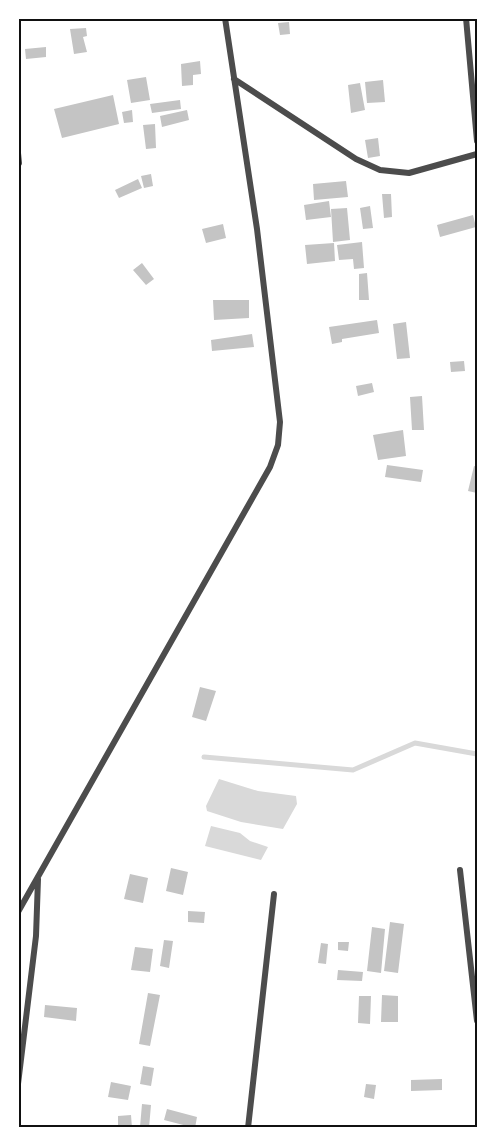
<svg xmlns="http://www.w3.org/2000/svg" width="495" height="1146" font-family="Manrope,sans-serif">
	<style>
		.water { fill: #d9d9d9 }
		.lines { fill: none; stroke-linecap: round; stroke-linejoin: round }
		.stream { stroke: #d9d9d9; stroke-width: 5 }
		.building { fill: #c4c4c4 }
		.minor { stroke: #4c4c4c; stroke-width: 6 }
		.neatline { fill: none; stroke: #111; stroke-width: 2 }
	</style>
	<rect width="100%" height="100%" fill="#fff"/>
	<path class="water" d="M 219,779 L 258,791 L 296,796 L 297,804 L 283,829 L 241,822 L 207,811 L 206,806 Z
		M 211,826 L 240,833 L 250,841 L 268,847 L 261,860 L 205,846 Z"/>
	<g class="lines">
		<path class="stream" d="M 204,757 L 353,770 L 415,743 L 477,754"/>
	</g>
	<path class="building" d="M 289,22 L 290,34 L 280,35 L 278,23 Z
		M 86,28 L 87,36 L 83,37 L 87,52 L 74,54 L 70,29 Z
		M 46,47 L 46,57 L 26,59 L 25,49 Z
		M 200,61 L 201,74 L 193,75 L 193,85 L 182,86 L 181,64 Z
		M 146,77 L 150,100 L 131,103 L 127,80 Z
		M 383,80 L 385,102 L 367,103 L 365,82 Z
		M 360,83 L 365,110 L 351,113 L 348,85 Z
		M 113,95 L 119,124 L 62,138 L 54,109 Z
		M 180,100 L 181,109 L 152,113 L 150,104 Z
		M 132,110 L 133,122 L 124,123 L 122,112 Z
		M 187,110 L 189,120 L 162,127 L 160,116 Z
		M 155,124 L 156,148 L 146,149 L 143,125 Z
		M 378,138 L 380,156 L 368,158 L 365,140 Z
		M 151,174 L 153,186 L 144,188 L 141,176 Z
		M 138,179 L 142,188 L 119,198 L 115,190 Z
		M 346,181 L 348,197 L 314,200 L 313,184 Z
		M 382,194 L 391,194 L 392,217 L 384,218 Z
		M 329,201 L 331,217 L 306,220 L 304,205 Z
		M 370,206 L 373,228 L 363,229 L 360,208 Z
		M 347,208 L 350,240 L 333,242 L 331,209 Z
		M 473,215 L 476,227 L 440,237 L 437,225 Z
		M 223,224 L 226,238 L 206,243 L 202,229 Z
		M 362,242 L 364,268 L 354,269 L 353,259 L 339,260 L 337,245 Z
		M 334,243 L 335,261 L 307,264 L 305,245 Z
		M 142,263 L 154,279 L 146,285 L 133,270 Z
		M 367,273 L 369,300 L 359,300 L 359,274 Z
		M 213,300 L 249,300 L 249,318 L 214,320 Z
		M 377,320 L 379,333 L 342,339 L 342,342 L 332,344 L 329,327 Z
		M 406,322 L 410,358 L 397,359 L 393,324 Z
		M 252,334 L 254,347 L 212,351 L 211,340 Z
		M 464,361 L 465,371 L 451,372 L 450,362 Z
		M 372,383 L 374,392 L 358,396 L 356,386 Z
		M 422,396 L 424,430 L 412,430 L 410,397 Z
		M 403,430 L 406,456 L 378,460 L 373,435 Z
		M 387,465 L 423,470 L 421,482 L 385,477 Z
		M 474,466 L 477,467 L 477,493 L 468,491 Z
		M 200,687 L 216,691 L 206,721 L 192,717 Z
		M 171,868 L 188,872 L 183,895 L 166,891 Z
		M 130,874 L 148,878 L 143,903 L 124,899 Z
		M 188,911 L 205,912 L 204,923 L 188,922 Z
		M 390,922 L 404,924 L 398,973 L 384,971 Z
		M 372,927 L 385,929 L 381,973 L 367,971 Z
		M 164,940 L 173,941 L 169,968 L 160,966 Z
		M 338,942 L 349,942 L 348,951 L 338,950 Z
		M 321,943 L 328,944 L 326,964 L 318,963 Z
		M 135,947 L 153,949 L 150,972 L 131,970 Z
		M 338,970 L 363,972 L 362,981 L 337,980 Z
		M 148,993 L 160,995 L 150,1046 L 139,1044 Z
		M 382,995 L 398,996 L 398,1022 L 381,1022 Z
		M 359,996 L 371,996 L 370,1024 L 358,1023 Z
		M 45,1005 L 77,1008 L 76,1021 L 44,1017 Z
		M 143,1066 L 154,1068 L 151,1086 L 140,1084 Z
		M 442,1079 L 442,1090 L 411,1091 L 411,1080 Z
		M 111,1082 L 131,1086 L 128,1100 L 108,1097 Z
		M 366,1084 L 376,1085 L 374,1099 L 364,1097 Z
		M 142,1104 L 151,1105 L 149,1128 L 140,1127 Z
		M 167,1109 L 197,1117 L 195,1128 L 164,1120 Z
		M 131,1115 L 132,1128 L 118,1128 L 118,1116 Z"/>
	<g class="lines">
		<path class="minor" d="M 466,18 L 477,141
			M 234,79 L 356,159 L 380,170 L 409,173 L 477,154
			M 18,153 L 19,163
			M 460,870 L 477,1021
			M 18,912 L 270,467 L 278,445 L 280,422 L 257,229 L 225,18
			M 18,1084 L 36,936 L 38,879
			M 248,1128 L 274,894"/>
	</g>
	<rect width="495" height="1146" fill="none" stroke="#ffffff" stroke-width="39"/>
	<rect x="20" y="20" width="456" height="1106" class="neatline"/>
</svg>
